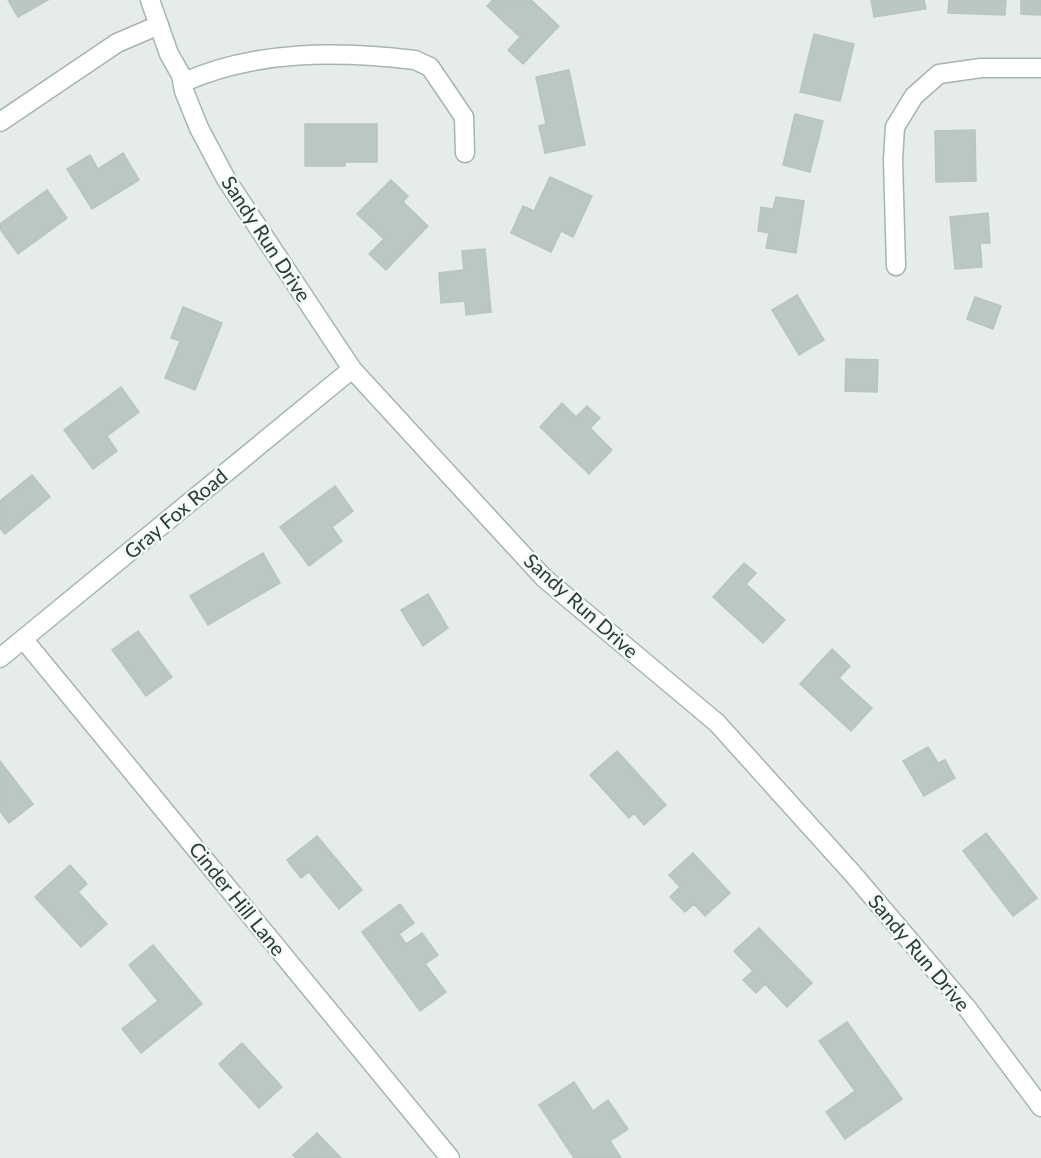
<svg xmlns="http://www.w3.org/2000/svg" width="1041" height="1158" font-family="Lato,sans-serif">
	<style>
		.building { fill: #bbc7c1; stroke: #b8c5bf; stroke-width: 1.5 }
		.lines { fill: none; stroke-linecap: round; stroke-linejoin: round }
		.street-casing { stroke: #a8b4af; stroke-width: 21 }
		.secondary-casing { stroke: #a5b7af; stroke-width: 21 }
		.street { stroke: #fff; stroke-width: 18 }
		.secondary { stroke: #fff; stroke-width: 18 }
		.labels { text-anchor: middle; stroke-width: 5; stroke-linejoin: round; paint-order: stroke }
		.street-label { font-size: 20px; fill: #263c35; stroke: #f5f9f7 }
	</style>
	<rect width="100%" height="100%" fill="#e5ece9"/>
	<path class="building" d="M 8,0 L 48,0 L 18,17 Z
		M 493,0 L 531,0 L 559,26 L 523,64 L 508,50 L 520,37 L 487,6 Z
		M 871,0 L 924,0 L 926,9 L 874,17 Z
		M 949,0 L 1006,0 L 1005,15 L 948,13 Z
		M 1021,0 L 1041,0 L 1041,15 L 1021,14 Z
		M 814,34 L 854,44 L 840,101 L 800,92 Z
		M 569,70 L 585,145 L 545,153 L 539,126 L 546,124 L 536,77 Z
		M 795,114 L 823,121 L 810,172 L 783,165 Z
		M 305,124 L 377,124 L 377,162 L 345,162 L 345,166 L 305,166 Z
		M 975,130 L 976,181 L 936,182 L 935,131 Z
		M 123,153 L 139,180 L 92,209 L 67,169 L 90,155 L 98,169 Z
		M 550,177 L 592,196 L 573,237 L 561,231 L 551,252 L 511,233 L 523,206 L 534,211 Z
		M 391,180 L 408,196 L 403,202 L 428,226 L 386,270 L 369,254 L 384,239 L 357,214 Z
		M 47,190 L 67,218 L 18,254 L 0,229 L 0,224 Z
		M 776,197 L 804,201 L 796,253 L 766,248 L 769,233 L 758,231 L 761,207 L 773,209 Z
		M 988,213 L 990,243 L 980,243 L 982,267 L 955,269 L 950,217 Z
		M 485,249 L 491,312 L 466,315 L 465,301 L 441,303 L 439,273 L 464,270 L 462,251 Z
		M 797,295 L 824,340 L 799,355 L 772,310 Z
		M 975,297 L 1001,306 L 993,329 L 967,319 Z
		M 183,307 L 222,323 L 195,390 L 165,378 L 180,341 L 171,338 Z
		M 846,359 L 878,360 L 877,392 L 845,391 Z
		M 121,387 L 139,412 L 107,436 L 117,451 L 93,469 L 64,430 Z
		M 562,403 L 576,417 L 587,406 L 600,418 L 590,428 L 612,450 L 589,474 L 540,427 Z
		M 32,475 L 50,497 L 5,534 L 0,528 L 0,501 Z
		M 335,486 L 353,511 L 332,527 L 342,541 L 309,566 L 280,527 Z
		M 263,553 L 280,583 L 208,625 L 190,596 Z
		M 744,563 L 756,573 L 746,584 L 785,620 L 763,643 L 713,597 Z
		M 428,594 L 448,628 L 423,646 L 401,610 Z
		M 138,631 L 172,677 L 146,696 L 112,650 Z
		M 832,649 L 850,666 L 839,678 L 872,708 L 851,731 L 800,684 Z
		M 928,747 L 938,763 L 945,760 L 955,778 L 924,796 L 903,761 Z
		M 617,751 L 666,805 L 644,825 L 634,813 L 629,818 L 590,775 Z
		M 0,761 L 33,804 L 9,823 L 0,811 Z
		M 986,833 L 1037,898 L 1013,916 L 963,851 Z
		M 317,836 L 362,890 L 339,909 L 309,872 L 301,878 L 287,860 Z
		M 693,853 L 730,893 L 705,916 L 694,904 L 685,912 L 670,897 L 680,887 L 669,875 Z
		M 70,865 L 87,884 L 78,892 L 107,924 L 81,947 L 35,897 Z
		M 400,904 L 414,923 L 399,934 L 406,944 L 422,933 L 438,955 L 425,964 L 446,992 L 420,1011 L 362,932 Z
		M 759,928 L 812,983 L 787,1007 L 765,984 L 756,993 L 743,980 L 753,971 L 734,951 Z
		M 153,945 L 202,1004 L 141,1053 L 122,1029 L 158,1001 L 129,965 Z
		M 847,1022 L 902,1099 L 845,1139 L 826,1112 L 855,1091 L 819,1041 Z
		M 242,1043 L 282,1087 L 259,1108 L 219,1064 Z
		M 574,1082 L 593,1111 L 608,1100 L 628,1129 L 610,1141 L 621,1158 L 574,1158 L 539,1105 Z
		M 317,1133 L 341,1158 L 296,1158 L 293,1155 Z"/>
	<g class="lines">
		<g class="street-casing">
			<path id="street" d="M 184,82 C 257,50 336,51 415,60 L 430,67 L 464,117 L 465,153
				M 0,122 L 117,43 L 159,25
				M 896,266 L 893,160 L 895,127 L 914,96 L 939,74 L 981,68 L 1041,68
				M 352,369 L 544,578 L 717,723 L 853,874 L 967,1008 L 1041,1107
				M 24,640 L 450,1158"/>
		</g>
		<g class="secondary-casing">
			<path id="secondary" d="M 0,658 L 352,369 L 226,179 L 199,128 L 184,91 L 181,75 L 169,54 L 150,0"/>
		</g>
		<use href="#street" class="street"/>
		<use href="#secondary" class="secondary"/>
	</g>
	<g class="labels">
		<g class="street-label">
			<text transform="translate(266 239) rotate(57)" y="7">Sandy Run Drive</text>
			<text transform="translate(176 514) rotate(-40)" y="7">Gray Fox Road</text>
			<text transform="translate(581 606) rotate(42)" y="7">Sandy Run Drive</text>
			<text transform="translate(237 899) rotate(51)" y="7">Cinder Hill Lane</text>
			<text transform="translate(919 953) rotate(50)" y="7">Sandy Run Drive</text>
		</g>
	</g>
</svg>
